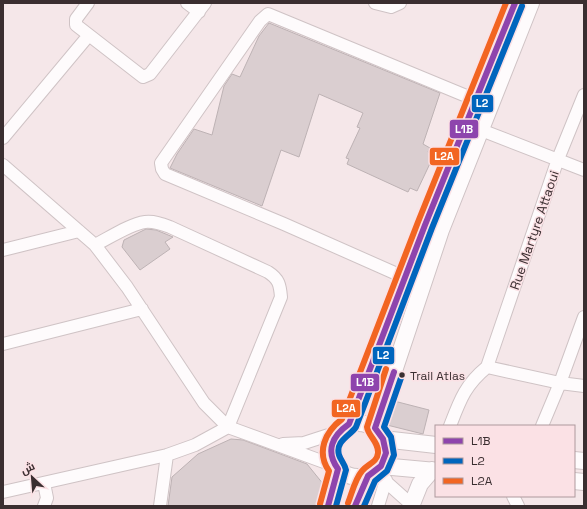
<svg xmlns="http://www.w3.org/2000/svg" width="587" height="509" font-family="'Space Grotesk',Cairo,sans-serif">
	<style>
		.building { fill: #daced0; stroke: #bdb2b4 }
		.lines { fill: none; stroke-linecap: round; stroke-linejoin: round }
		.minor-casing { stroke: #cfc3c5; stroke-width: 14 }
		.major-casing { stroke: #cfc3c5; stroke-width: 18 }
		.minor { stroke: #fefbfc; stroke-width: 12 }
		.major { stroke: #fefbfc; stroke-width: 16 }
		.bus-1-casing { stroke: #fbe1e5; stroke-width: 9 }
		.bus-2-casing { stroke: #fbe1e5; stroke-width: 9 }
		.bus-3-casing { stroke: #fbe1e5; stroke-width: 9 }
		.bus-1 { stroke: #8e44ad; stroke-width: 6 }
		.bus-2 { stroke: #0065bd; stroke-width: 6 }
		.bus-3 { stroke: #f26522; stroke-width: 6 }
		.bus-dot { fill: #3a2e30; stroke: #fbe1e5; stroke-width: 1.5 }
		.labels { text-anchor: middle; stroke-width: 3; stroke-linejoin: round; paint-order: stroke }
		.bus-label { font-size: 12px; fill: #3a2e30; stroke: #fbe1e5; text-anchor: start }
		.street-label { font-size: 13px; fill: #3a2e30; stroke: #fbe1e5 }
		.line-badge { stroke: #fbe1e5; stroke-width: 1.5 }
		.badge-label { font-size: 11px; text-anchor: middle; font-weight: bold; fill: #fff }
	</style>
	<rect width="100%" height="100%" fill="#f5e7e9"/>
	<path class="building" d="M 269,23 L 440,93 L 423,144 L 430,148 L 428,152 L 434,155 L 417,191 L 410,188 L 408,192 L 347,164 L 349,159 L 346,158 L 360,128 L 357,127 L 363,113 L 319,94 L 299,157 L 281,150 L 262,206 L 170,168 L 177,154 L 194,129 L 212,135 L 224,86 L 232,74 L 240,77 L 259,36 Z
		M 146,229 L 156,230 L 173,237 L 165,242 L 170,249 L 140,270 L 122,247 L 124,240 Z
		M 394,401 L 429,410 L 423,434 L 387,425 Z
		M 231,439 L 243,440 L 307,464 L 324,485 L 317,506 L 168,506 L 172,477 L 198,454 Z"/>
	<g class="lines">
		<g class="minor-casing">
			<path id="minor" d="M 88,3 L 76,19 L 76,25 L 143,77 L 150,74 L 205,3
				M 187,3 L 199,12
				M 375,3 L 391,7 L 400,3
				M 481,130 L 584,170
				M 3,138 L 89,35
				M 3,165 L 95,245 L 127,287 L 204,403 L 228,427 L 335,466
				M 3,250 L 79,231
				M 406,278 L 284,224 L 165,174 L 162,169 L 161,163 L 260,21 L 268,14 L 476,100
				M 3,344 L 142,309
				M 487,367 L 558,159 L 584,95
				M 450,426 C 460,400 465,385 487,367 L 560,383 L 584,386
				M 542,426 L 560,383 L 584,317
				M 283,444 L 304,443 L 338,432
				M 375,472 L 413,506
				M 44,483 L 47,498 L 44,506
				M 3,492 L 167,455 L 195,445 L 228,427 L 281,297 C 280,285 279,279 268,272 L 170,227 C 162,224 154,221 145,222 C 130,224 109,238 95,245
				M 513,496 L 518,506
				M 160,506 L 167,455
				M 378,506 L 386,480"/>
		</g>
		<g class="major-casing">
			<path id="major" d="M331 450a27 27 0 1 1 54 0a27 27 0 1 1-54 0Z
				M 349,424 L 425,225 L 515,3
				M 375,428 L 441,230 L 531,3
				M 383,439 L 436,445
				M 574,460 L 584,461
				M 381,466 L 436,471
				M 574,481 L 584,482
				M 412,504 L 420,484 L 432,470
				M 328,506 L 338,469
				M 355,506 L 368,476"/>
		</g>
		<use href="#minor" class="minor"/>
		<use href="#major" class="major"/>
		<g class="bus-1-casing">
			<path id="bus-1" d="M 328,506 L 338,469 C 325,451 332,436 349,424 L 425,225 L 515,3
				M 355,506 L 368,476 L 381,466 L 386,453 L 383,439 L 375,428 L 394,372"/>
		</g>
		<g class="bus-2-casing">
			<path id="bus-2" d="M 336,506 L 346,470 C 345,464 341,461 339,455 C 335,441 350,436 356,427 L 432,228 L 522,6
				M 364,506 L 375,481 L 387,471 L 394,455 L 391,437 L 384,427 L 402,375"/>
		</g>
		<g class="bus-3-casing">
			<path id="bus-3" d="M 348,503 C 352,493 355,479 362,471 C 367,464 377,463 378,453 C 379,442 368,436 367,427 L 386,369
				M 320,504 L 329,471 C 316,452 325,432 342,419 L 418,222 L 506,3"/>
		</g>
		<use href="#bus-1" class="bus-1"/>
		<use href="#bus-2" class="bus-2"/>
		<use href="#bus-3" class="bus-3"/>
	</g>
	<circle class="bus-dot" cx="402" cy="375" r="3.5"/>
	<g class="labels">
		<g class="bus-label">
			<text x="410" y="380">Trail Atlas</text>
		</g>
		<g class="street-label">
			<text transform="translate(534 230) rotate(-71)" y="5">Rue Martyre Attaoui</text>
		</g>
	</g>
	<g class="line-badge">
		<rect x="471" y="94" width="23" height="19" rx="4" fill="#0065bd"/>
		<rect x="449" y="119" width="30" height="20" rx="4" fill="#8e44ad"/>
		<rect x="429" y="147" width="31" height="19" rx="4" fill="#f26522"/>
		<rect x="372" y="346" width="23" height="19" rx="4" fill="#0065bd"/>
		<rect x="350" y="373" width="30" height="19" rx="4" fill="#8e44ad"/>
		<rect x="331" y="399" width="30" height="19" rx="4" fill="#f26522"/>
	</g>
	<g class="badge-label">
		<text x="482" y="107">L2</text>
		<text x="464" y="133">L1B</text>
		<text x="444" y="160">L2A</text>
		<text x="383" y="359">L2</text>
		<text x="365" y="386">L1B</text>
		<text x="346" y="412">L2A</text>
	</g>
	<rect width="587" height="509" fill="none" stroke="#3a2e30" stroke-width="8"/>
	<rect x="435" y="425" width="140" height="72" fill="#fbe1e5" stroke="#ae999d"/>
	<rect x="443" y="438" width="20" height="6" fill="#8e44ad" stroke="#ae999d"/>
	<text x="471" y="445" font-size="12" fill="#3a2e30">L1B</text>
	<rect x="443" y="458" width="20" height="6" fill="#0065bd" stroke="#ae999d"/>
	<text x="471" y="465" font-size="12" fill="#3a2e30">L2</text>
	<rect x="443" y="478" width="20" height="6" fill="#f26522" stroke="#ae999d"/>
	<text x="471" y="485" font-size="12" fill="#3a2e30">L2A</text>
	<g transform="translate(32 477) rotate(334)" stroke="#fbe1e5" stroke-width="3" paint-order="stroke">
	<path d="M0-3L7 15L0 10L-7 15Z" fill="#3a2e30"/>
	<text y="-6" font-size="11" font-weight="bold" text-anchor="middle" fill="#3a2e30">ش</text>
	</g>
</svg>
